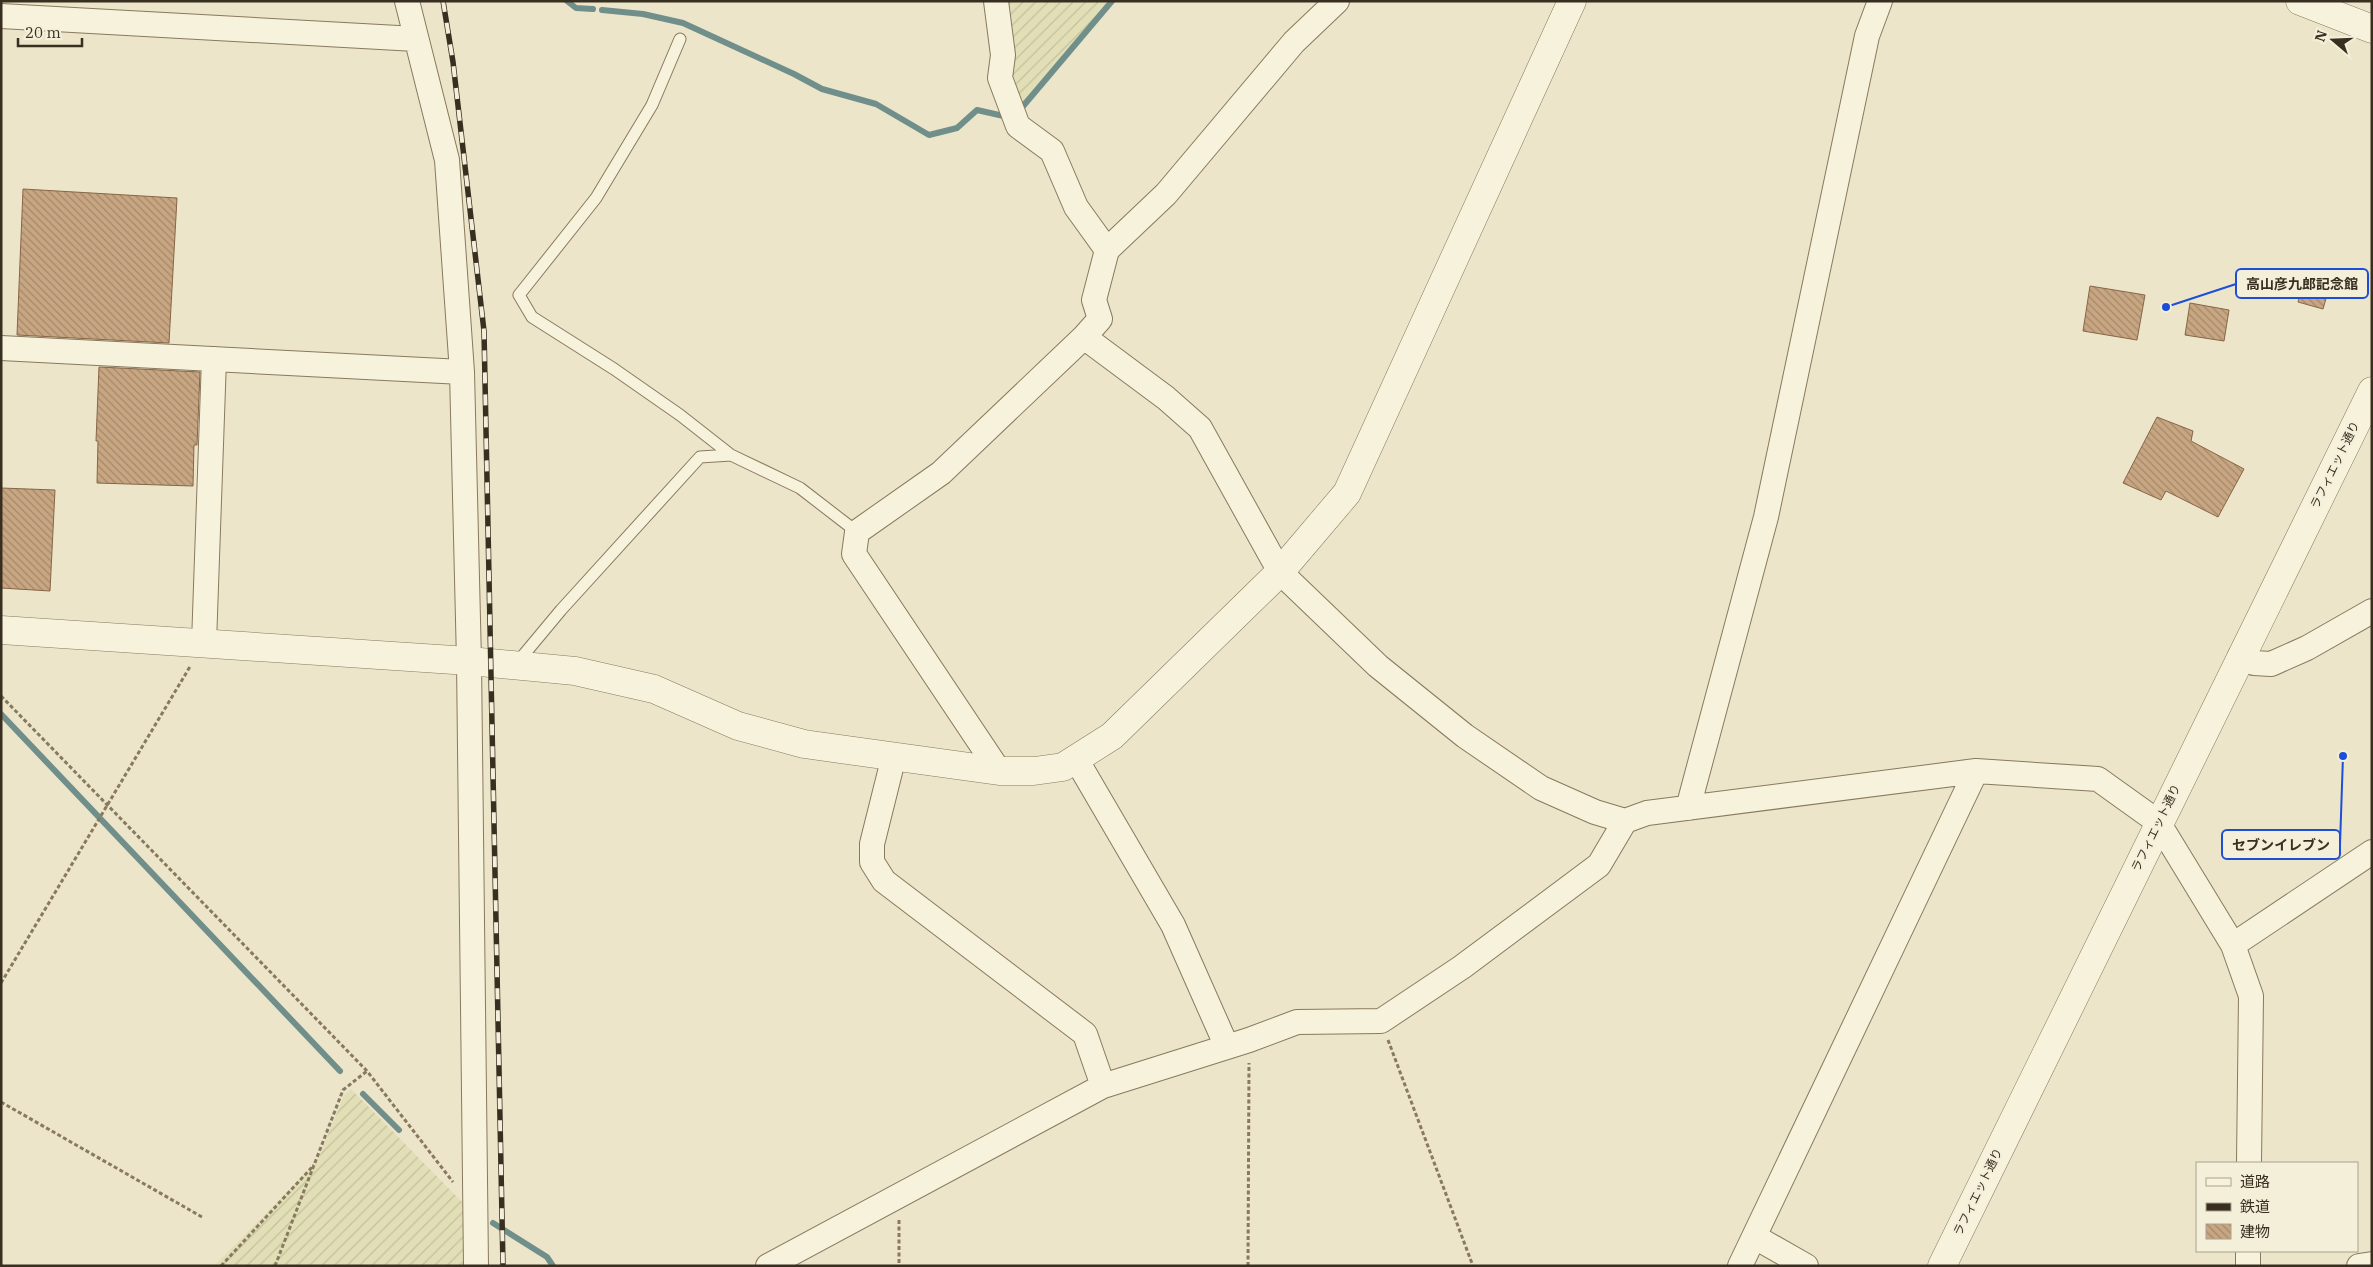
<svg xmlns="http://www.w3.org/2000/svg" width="2373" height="1267" font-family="'IBM Plex Serif','Noto Sans JP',serif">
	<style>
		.farmland { fill: url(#farmland-furrows) }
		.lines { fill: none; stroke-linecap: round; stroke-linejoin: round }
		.stream { stroke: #708f8b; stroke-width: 6 }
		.building { fill: url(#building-back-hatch); stroke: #866646 }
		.service-casing { stroke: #88795f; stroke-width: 13 }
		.minor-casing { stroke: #88795f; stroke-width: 26 }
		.tertiary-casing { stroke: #88795f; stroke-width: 29 }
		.path { stroke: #88795f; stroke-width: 3; stroke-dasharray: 4 2.5; stroke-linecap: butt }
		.service { stroke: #f7f2dc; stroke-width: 11 }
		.minor { stroke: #f7f2dc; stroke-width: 24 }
		.tertiary { stroke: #f7f2dc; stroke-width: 28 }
		.rail-casing { stroke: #392f21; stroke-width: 5.5 }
		.rail { stroke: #f4efd9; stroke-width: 4; stroke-dasharray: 11; stroke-linecap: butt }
		.labels { text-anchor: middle; stroke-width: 4; stroke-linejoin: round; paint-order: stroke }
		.street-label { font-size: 12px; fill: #392f21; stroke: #f4efd9 }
		.leader { fill: none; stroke: #1d4ed8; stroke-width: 2 }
		.callout-dot { fill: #1d4ed8; stroke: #f4efd9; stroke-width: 2 }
		.callout { fill: #f4efd9; stroke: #1d4ed8; stroke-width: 2 }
		.callout-label { font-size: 14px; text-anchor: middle; font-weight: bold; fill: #392f21 }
	</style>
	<defs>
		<pattern id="farmland-furrows" width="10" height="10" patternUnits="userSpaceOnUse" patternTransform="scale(1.25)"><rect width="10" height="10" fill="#e2dfb7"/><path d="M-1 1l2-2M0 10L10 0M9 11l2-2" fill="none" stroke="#c3c09d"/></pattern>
		<pattern id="building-back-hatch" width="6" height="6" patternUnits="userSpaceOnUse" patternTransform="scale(1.25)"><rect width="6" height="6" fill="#c8a682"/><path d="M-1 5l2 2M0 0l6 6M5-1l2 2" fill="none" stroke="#a3886a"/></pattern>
	</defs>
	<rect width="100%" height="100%" fill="#ece5c9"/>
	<path class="farmland" d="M 1004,1 L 1111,1 L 1014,115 Z
		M 351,1089 L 467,1207 L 468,1266 L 275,1266 L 294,1217 L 274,1266 L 214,1266 L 317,1162 L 344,1095 Z"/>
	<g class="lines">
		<path class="stream" d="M 567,1 L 576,8 L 593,9
			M 602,10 L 643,14 L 683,23 L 794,74 L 822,89 L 876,104 L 929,135 L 957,128 L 977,110 L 1008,117
			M 1019,111 L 1112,1
			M 1,714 L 340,1071
			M 363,1094 L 399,1130
			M 493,1223 L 547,1257 L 553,1266"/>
	</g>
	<path class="building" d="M 23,189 L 177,198 L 169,343 L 17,335 Z
		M 2304,279 L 2330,285 L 2323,309 L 2298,302 Z
		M 2090,286 L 2145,295 L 2137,340 L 2083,331 Z
		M 2190,303 L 2229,310 L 2224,341 L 2185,335 Z
		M 99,367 L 200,372 L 197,445 L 194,445 L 193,486 L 97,483 L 98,441 L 96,441 Z
		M 2157,417 L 2193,431 L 2191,441 L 2244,469 L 2218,517 L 2166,491 L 2161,500 L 2123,483 Z
		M 1,488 L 55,490 L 50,591 L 1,588 Z"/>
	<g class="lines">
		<g class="service-casing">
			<path id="service" d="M 680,39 L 652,105 L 596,198 L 519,295 L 532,317 L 614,369 L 680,415 L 731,455 L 800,488 L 857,532
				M 516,664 L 561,610 L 700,457 L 731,455"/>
		</g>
		<g class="minor-casing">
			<path id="minor" d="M 407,1 L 447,160 L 462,372 L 469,661 L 476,1266
				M 996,1 L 1003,55 L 1000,78 L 1018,126 L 1052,151 L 1076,207 L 1107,250
				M 1,16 L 416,39
				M 1084,337 L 1166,398 L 1200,428 L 1280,572 L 1378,666 L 1465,736 L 1541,788 L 1595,812 L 1625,821
				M 1,348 L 462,372
				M 204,643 L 214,359
				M 2240,656 L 2254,663 L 2271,664 L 2307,648 L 2372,611
				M 894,756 L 872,844 L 872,862 L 884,881 L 1085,1034 L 1103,1086
				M 1076,759 L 1173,925 L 1227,1047
				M 999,771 L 854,554 L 857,532 L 941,473 L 1084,337 L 1100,319 L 1094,300 L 1107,250 L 1166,194 L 1294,42 L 1337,1
				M 1688,808 L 1766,517 L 1867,36 L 1880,1
				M 2233,945 L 2372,852
				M 1755,1237 L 1806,1266
				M 768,1266 L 1103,1086 L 1249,1040 L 1297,1022 L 1381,1021 L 1462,967 L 1599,865 L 1625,821 L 1647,813 L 1976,771 L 2098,779 L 2158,822 L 2233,945 L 2251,996 L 2249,1163
				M 1740,1266 L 1976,771
				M 2248,1266 L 2248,1251
				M 2359,1266 L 2372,1264"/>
		</g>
		<g class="tertiary-casing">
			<path id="tertiary" d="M 2300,1 L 2372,29
				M 1,630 L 469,661 L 575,671 L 654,689 L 738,726 L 804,744 L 999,771 L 1034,771 L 1063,767 L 1112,736 L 1280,572 L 1347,493 L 1572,1
				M 1942,1266 L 2372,391"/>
		</g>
		<path class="path" d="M 1,696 L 367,1071 L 453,1182
			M 1,983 L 191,665
			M 1388,1040 L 1473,1266
			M 1,1102 L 202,1217
			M 899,1220 L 899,1266
			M 221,1266 L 314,1165
			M 275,1266 L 343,1090 L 367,1071
			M 1248,1266 L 1249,1063"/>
		<use href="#service" class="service"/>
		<use href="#minor" class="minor"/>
		<use href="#tertiary" class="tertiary"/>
		<g class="rail-casing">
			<path id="rail" d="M 443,1 L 453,62 L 484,331 L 503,1266"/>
		</g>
		<use href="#rail" class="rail"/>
	</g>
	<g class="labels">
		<g class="street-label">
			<text transform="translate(2335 465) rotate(-64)" y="4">ラフィエット通り</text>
			<text transform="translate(2156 828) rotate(-64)" y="4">ラフィエット通り</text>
			<text transform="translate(1978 1192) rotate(-64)" y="4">ラフィエット通り</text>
		</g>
	</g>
	<path class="leader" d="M2166 307L2236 284M2343 756L2340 845"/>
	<g class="callout-dot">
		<circle cx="2166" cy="307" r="5"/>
		<circle cx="2343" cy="756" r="5"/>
	</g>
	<g class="callout">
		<rect x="2236" y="269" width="132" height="29" rx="5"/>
		<rect x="2222" y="830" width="118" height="29" rx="5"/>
	</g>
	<g class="callout-label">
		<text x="2302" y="289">高山彦九郎記念館</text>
		<text x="2281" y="850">セブンイレブン</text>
	</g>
	<rect width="2373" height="1267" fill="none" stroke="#392f21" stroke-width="5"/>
	<rect x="2196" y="1162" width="162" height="90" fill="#f4efd9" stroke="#a9a28f"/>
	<rect x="2206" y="1178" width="25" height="8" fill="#f7f2dc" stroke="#a9a28f"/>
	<text x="2240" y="1187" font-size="15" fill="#392f21">道路</text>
	<rect x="2206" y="1203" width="25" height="8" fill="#392f21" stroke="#a9a28f"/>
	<text x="2240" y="1212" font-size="15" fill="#392f21">鉄道</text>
	<rect x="2206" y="1224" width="25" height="15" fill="url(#building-back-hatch)" stroke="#a9a28f"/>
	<text x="2240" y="1237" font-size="15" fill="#392f21">建物</text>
	<g transform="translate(2333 40) rotate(289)" stroke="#f4efd9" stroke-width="4" paint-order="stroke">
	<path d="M0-4L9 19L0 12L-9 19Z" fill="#392f21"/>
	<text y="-8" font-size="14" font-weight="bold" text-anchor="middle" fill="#392f21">N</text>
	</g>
	<path d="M18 38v8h64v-8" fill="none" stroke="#392f21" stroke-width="2.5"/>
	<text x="25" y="38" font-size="15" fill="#392f21" stroke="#f4efd9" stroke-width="4" paint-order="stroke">20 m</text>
</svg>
